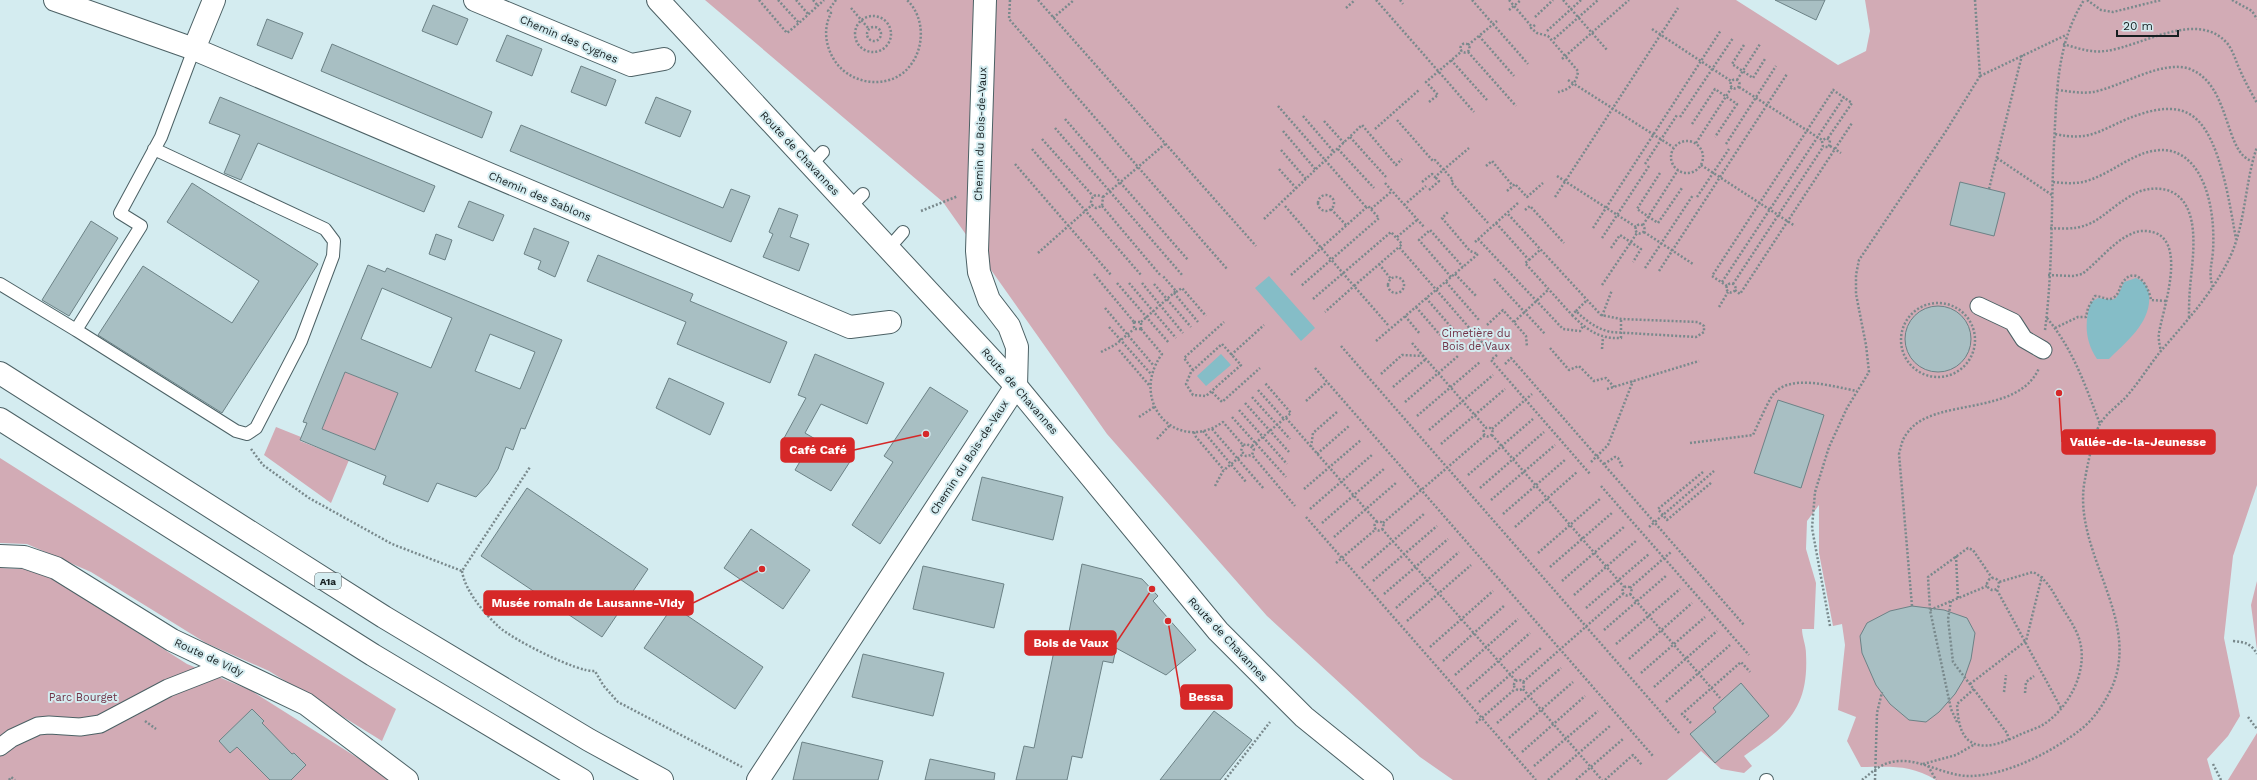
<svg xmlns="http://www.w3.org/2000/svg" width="2257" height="780" font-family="'Work Sans',sans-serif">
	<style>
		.green { fill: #d2abb5 }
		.water { fill: #85bdc7 }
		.building { fill: #a8bfc3; stroke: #6c8286; fill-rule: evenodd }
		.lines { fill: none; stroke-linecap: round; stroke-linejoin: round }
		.service-casing { stroke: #4c6165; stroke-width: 14 }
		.pedestrian-casing { stroke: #4c6165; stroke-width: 19 }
		.minor-casing { stroke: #4c6165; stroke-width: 24 }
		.secondary-casing { stroke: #4c6165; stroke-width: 24 }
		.motorway-casing { stroke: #4c6165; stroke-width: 24 }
		.path { stroke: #79898c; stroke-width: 2.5; stroke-dasharray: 2 2; stroke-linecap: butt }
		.service { stroke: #fff; stroke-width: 12 }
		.pedestrian { stroke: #fff; stroke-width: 17 }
		.minor { stroke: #fff; stroke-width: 22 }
		.secondary { stroke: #fff; stroke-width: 22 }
		.motorway { stroke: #fff; stroke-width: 22 }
		.labels { text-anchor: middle; stroke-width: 4; stroke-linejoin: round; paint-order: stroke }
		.shield { fill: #d4ecf0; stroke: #4f5c5f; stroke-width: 1 }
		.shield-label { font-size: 10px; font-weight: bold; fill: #161f21 }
		.street-label { font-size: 11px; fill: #161f21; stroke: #d4ecf0 }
		.park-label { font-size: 11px; fill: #713347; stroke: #d4ecf0 }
		.leader { fill: none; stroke: #d62828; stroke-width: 1.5 }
		.callout-dot { fill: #d62828; stroke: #d4ecf0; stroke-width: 1.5 }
		.callout { fill: #d62828; stroke: #d62828; stroke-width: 1.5 }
		.callout-label { font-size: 12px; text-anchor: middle; font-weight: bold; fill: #fff }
	</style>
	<rect width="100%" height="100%" fill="#d4ecf0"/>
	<path class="green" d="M 705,0 L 1736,0 L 1838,65 L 1866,51 L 1870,31 L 1865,0 L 2257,0 L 2257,485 L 2233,556 L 2224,638 L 2240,716 L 2228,736 L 2207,759 L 2213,780 L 1936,780 C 1909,764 1891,767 1861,767 L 1847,741 L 1856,717 L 1838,710 L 1845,645 L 1842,624 L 1833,626 L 1819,553 L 1819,505 L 1807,521 L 1806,549 L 1816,583 L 1814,629 L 1802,629 C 1802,637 1806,645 1806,654 C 1809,709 1786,727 1744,756 L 1752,766 L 1744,773 L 1721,769 L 1701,751 L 1667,780 L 1453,780 L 1420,757 L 1267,616 L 1107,434 L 943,202 Z
		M 345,372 L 406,396 L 375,450 L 322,429 Z
		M 276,427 L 301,437 L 300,441 L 349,460 L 331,503 L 264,455 Z
		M 0,458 L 396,709 L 382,741 L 269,671 L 206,643 L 91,572 L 27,544 L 0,543 Z
		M 0,568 L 24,569 L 52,578 L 187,664 L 250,690 L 369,765 L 388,780 L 0,780 Z
		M 2257,581 L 2257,650 L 2251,605 Z
		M 2257,733 L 2257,780 L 2228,780 Z"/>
	<path class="water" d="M 1269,276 L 1315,328 L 1301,341 L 1255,288 Z
		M 2136,278 C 2144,281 2148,286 2149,294 C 2152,322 2127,341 2109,359 L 2097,359 C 2085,341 2084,322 2091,302 L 2098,298 C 2119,301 2115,301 2124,282 Z
		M 1221,354 L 1231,365 L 1206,386 L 1197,376 Z"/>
	<path class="building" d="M 1775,0 L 1825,0 L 1816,20 Z
		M 433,5 L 468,19 L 457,45 L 422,31 Z
		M 267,19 L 303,33 L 292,59 L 257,45 Z
		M 507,35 L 542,49 L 532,76 L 496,61 Z
		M 332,44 L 492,112 L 482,138 L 321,71 Z
		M 581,66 L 616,80 L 606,106 L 571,92 Z
		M 220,97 L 435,186 L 424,212 L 258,143 L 241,180 L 224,173 L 240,135 L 209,123 Z
		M 656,97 L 691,111 L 680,137 L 645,123 Z
		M 521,125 L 723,208 L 731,189 L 750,196 L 731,242 L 510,151 Z
		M 1960,182 L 2005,193 L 1994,236 L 1950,225 Z
		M 192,183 L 318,264 L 222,413 L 98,335 L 143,266 L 232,323 L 259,281 L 167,222 Z
		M 469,201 L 504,215 L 493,241 L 458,227 Z
		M 779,208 L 798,215 L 790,237 L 809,244 L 799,271 L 763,257 L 773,234 L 769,232 Z
		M 91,221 L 118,238 L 69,316 L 42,300 Z
		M 534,228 L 569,242 L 555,277 L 538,269 L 541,261 L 524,254 Z
		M 436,234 L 452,240 L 445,260 L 429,254 Z
		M 598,255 L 693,294 L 690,301 L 787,342 L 770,383 L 677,344 L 686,322 L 587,281 Z
		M 368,265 L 385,272 L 387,268 L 562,340 L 525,429 L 521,428 L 513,450 L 506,447 L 498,469 L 488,484 L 476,497 L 437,483 L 428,502 L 383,484 L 386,476 L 300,440 L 307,423 L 303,422 ZM 382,288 L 452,318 L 431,368 L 361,339 ZM 490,334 L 535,352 L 520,389 L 475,371 ZM 345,372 L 398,393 L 375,450 L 322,429 Z
		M1905 339a33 33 0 1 1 66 0a33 33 0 1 1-66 0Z
		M 815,354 L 884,383 L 867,424 L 821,404 L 805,433 L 851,460 L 831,491 L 795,470 L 805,453 L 783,440 L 806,398 L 798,395 Z
		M 669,378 L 724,403 L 710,435 L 656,408 Z
		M 930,387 L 968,411 L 880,544 L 852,525 L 893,462 L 884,456 Z
		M 1778,400 L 1824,415 L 1801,488 L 1754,473 Z
		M 982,477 L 1063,497 L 1053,540 L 972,520 Z
		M 527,488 L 648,569 L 602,637 L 481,556 Z
		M 751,529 L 810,570 L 783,609 L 724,568 Z
		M 1082,564 L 1142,579 L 1158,596 L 1153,601 L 1196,650 L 1166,675 L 1116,648 L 1113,663 L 1103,661 L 1082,758 L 1072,756 L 1067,780 L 1016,780 L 1024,746 L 1034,748 L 1054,651 L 1065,653 Z
		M 923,566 L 1004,584 L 994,628 L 913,609 Z
		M 673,606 L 763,667 L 735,709 L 644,648 Z
		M 1912,606 L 1944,610 L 1967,618 L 1975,633 L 1971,659 L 1964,679 L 1955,694 L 1939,712 L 1926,722 L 1909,720 L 1890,704 L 1876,685 L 1862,653 L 1860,636 L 1867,623 L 1890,611 Z
		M 863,654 L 944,673 L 933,716 L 852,697 Z
		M 1741,683 L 1769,716 L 1715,763 L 1690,734 L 1716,712 L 1713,708 Z
		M 252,709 L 264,721 L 262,723 L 292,754 L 294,753 L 306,765 L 291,780 L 270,780 L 237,747 L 230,753 L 219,741 Z
		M 1214,711 L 1252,740 L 1220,780 L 1160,780 Z
		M 802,742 L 883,761 L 878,780 L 793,780 Z
		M 930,759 L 995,773 L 994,780 L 925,780 Z"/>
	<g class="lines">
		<g class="service-casing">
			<path id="service" d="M 154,149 L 325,229 L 334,241 L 333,256 L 301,341 L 256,428 L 247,434 L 236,431 L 76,330 L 141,226 L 120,213 L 161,137 L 194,49
				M 811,165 L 823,152
				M 850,207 L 863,194
				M 888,249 L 903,232
				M 0,284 L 76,330
				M 1766,780 L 1767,780"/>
		</g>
		<g class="pedestrian-casing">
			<path id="pedestrian" d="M 1979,306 L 2013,322 L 2024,339 L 2043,350
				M 0,747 L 12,738 L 38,726 L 49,725 L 80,727 L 100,724 L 168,688 L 227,665"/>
		</g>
		<g class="minor-casing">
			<path id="minor" d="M 55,0 L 194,49 L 850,327 L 890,322
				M 475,0 L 631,65 L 664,59
				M 194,49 L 214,0
				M 0,556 L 24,557 L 56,568 L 172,640 L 306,704 L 407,780
				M 758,780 L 1016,386 L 1017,347 L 1009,326 L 989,300 L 979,272 L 977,251 L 985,0"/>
		</g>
		<g class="secondary-casing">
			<path id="secondary" d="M 658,0 L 1016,386 L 1218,631 L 1304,717 L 1382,780"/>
		</g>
		<g class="motorway-casing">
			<path id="motorway" d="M 0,373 L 384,617 L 589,740 L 662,780
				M 0,419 L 373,655 L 582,780"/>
		</g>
		<path class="path" d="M 759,0 L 787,33 L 799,23
			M 778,0 L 799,23 L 824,0
			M 796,0 L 809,15
			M 813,0 L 818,6
			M 836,0 L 828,11 L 831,13 C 824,27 825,41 831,54 C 843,81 879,91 903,73 C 925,55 927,19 907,0
			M 1010,0 L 1009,19 L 1227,269
			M 1038,0 L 1256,246
			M 1376,0 L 1474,112
			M 1400,0 L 1403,4
			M 1472,0 L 1528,64
			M 1509,0 L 1532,27
			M 1563,0 L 1607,50
			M 2087,0 L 2101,10 L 2113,12 L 2161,0
			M 2232,0 L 2252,11 L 2257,19
			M 851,8 L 869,29
			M 1346,8 L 1355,0
			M 1509,10 L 1521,0
			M855 34a18 18 0 1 1 36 0a18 18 0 1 1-36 0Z
			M 1535,17 L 1553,0
			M 1053,18 L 1074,0
			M 1535,25 L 1531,28 L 1537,33 L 1548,36 L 1578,71 C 1577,83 1569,90 1558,92
			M867 34a7 7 0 1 1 14 0a7 7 0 1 1-14 0Z
			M 1652,29 L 1731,81
			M 1547,31 L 1581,0
			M 1479,36 L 1514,76
			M 1554,39 L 1598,0
			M1460.5 48a4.5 4.5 0 1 1 9 0a4.5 4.5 0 1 1-9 0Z
			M 2063,44 C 2077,48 2091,53 2105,51 C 2141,47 2196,9 2227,43 C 2233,50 2236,62 2240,70 C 2245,82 2251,92 2257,103
			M 1468,45 L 1497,21
			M 1744,45 L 1732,64 L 1753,78 L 1765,59
			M 1468,52 L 1516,106
			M 1562,59 L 1629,0
			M 1451,60 L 1487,100
			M 1980,76 L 2066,35
			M1730.5 84a4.5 4.5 0 1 1 9 0a4.5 4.5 0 1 1-9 0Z
			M 1568,80 L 1673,147
			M 1737,80 L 1760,44
			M 1739,87 L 1822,140
			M 2057,90 C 2069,91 2081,94 2093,92 C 2121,87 2162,59 2190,69 C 2231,85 2224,153 2252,161
			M 1429,102 L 1438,95 L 1426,82 L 1462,51
			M 1278,106 L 1366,207
			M 1303,116 L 1334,152
			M 1680,117 L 1733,38
			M 1065,119 L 1188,260
			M 1397,120 L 1433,161 L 1435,160 L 1453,180 L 1451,182 L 1488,223
			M 1324,121 L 1344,143
			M 1692,124 L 1715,89 L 1737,104 L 1715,137
			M 1055,128 L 1183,276
			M 1375,129 L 1419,90
			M 1283,131 L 1316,170
			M 2055,134 C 2089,141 2097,132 2127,119 C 2147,111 2175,102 2194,117 C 2221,138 2230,207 2236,239
			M 1350,137 L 1386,177
			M 1828,138 L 1852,103 L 1833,90
			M 1042,139 L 1093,196
			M1671 157a16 16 0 1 1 32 0a16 16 0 1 1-32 0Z
			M 1696,143 L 1732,87
			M 1726,144 L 1776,66
			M 1830,146 L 1841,153
			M 1032,149 L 1141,275
			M 1338,149 L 1374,188
			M 1281,150 L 1306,179
			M 1997,158 L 2052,195
			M 1015,164 L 1111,275
			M 1645,164 L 1677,115
			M 1701,165 L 1795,226
			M 1486,166 L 1492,161 L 1513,186
			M 1279,169 L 1296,188
			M 1660,173 L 1637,209 L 1658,223 L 1682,188
			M 1557,176 L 1636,227
			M 1422,182 L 1432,174 L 1435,177 L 1469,148
			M 2053,182 C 2063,183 2073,184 2083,182 C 2103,177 2119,164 2137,156 C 2177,138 2200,163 2209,200 C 2213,217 2214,234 2213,251 C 2212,264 2208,274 2213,287
			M 1385,183 L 1424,227
			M 1989,189 L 2022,55
			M 1429,190 L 1439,181 L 1435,177
			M 1507,191 L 1515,184 L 1527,197 L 1543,183
			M1318 203a8 8 0 1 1 16 0a8 8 0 1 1-16 0Z
			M 1103,197 L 1165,144
			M 1555,197 L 1678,8
			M 1697,197 L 1729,149
			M 1404,205 L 1426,186
			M 1102,206 L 1161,276
			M 1285,206 L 1354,286 L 1325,312
			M 1331,209 L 1346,225
			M 1371,209 L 1392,191
			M 1525,210 L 1530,206 L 1564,243
			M 921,211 L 958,196
			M 1264,219 L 1362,125 L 1396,165 L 1402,159
			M 1496,223 L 1529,260 L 1525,263 L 1572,315 L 1576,311 C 1586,321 1596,328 1610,332 L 1696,337 L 1704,332 L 1704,326 L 1698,322 L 1621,319 L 1601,315 L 1507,213
			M1635.5 229a4.5 4.5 0 1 1 9 0a4.5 4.5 0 1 1-9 0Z
			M 1643,225 L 1678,170
			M 1593,228 L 1721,30
			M 2050,228 C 2096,232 2097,216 2132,195 C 2142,189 2155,187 2167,190 C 2204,202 2192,260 2190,288 C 2189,299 2189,309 2189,319
			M 1644,232 L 1693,264
			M 1397,237 L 1417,220
			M 1602,238 L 1649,166
			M 1478,239 L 1563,329 L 1580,331 L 1583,326
			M 1475,242 L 1518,203
			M 1611,248 L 1620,235 L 1641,249 L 1633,262
			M 1038,253 L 1092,205 L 1096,208 L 1102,206 L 1103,197 L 1097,195 L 1093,196 L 1091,202 L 1092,205
			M 1529,260 L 1540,250
			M 1379,264 L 1391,279
			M 1645,268 L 1693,195
			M 1659,271 L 1787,74
			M 1094,274 L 1134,322
			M 1455,274 L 1477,297
			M 1291,275 L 1368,206 L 1379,218 L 1301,286
			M 2048,275 L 2073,276 L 2082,274 C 2098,262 2111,244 2129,235 C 2138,230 2146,230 2156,233 C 2186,246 2163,309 2159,333 C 2158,339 2160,346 2161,352
			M 1451,277 L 1419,240 L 1430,230 L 1463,267
			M1388 285a8 8 0 1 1 16 0a8 8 0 1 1-16 0Z
			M 1494,279 L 1545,334
			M 1446,282 L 1479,320
			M 1722,282 L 1844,97
			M 1117,283 L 1169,343
			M 1129,283 L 1176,338
			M 1142,283 L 1183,333
			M1726.5 288a4.5 4.5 0 1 1 9 0a4.5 4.5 0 1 1-9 0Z
			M 1154,284 L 1191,327
			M 1733,284 L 1823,147 L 1822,141 L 1826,138 L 1830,140 L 1829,147 L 1823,147
			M 1602,285 L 1637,233
			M 1727,286 L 1712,276 L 1834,89
			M 1735,290 L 1740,294 L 1852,123
			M 1176,292 L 1182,288 L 1206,316
			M 1174,293 L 1198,322
			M 1426,298 L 1458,335
			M 1313,299 L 1391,232 L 1402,244 L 1399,247
			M1901 340a37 37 0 1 1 74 0a37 37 0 1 1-74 0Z
			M 1416,307 L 1440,335
			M 1719,307 L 1728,292
			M 1105,308 L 1154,366
			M 1576,311 L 1586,301
			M 1572,315 C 1587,330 1599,339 1621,338 L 1621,320
			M 1405,316 L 1420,334
			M 1602,316 L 1612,290
			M 2047,318 C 2074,351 2085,385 2100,424
			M 1134,322 L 1134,329 L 1141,329
			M 1134,322 L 1141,322 L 1141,329
			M 1141,322 L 1176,291 L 1162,275
			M 1514,322 L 1549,289
			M 1388,325 L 1354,286 L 1399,247 L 1485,346
			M 1487,325 L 1503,310 L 1526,336 L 1527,347
			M 1109,327 L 1151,374
			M 2055,328 L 2078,317 L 2086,317 L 2088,308 L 2095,296 C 2102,296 2107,301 2113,298 C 2120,294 2119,287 2123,282 C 2136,264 2149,287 2151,300 L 2166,301
			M 1141,329 L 1162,354 C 1128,401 1176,455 1223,422 L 1243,445 L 1247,444 L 1254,449 L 1252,455 L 1295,506
			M 2045,330 C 2053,269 2051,205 2054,144 C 2057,93 2056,44 2084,0
			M 1376,341 L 1478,254 L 1470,251 L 1442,218 L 1448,212
			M 1412,343 L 1486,428
			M 1222,344 L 1241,365 L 1206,396 L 1193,395 L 1186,384 L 1191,372 Z
			M 1341,346 L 1679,733
			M 1550,348 L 1569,370 L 1579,366 L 1594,381 L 1606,378 L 1614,387
			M 1602,349 L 1603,337
			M 1119,350 L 1149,385
			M 1101,352 L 1115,345 L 1134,329
			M 1231,355 L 1264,325
			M 1497,355 L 1491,360 L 1590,474
			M 1505,364 L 1511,358 L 1744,625
			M 1315,368 L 1653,756
			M 1193,370 L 1184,358 L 1224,322
			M 1381,374 L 1402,355 L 1423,356
			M 1393,387 L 1426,359
			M 1607,389 L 1699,361
			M 1258,390 L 1284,419
			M 1212,392 L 1222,402 L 1260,368
			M 1252,397 L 1290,439
			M 1306,401 L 1327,382
			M 1405,402 L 1458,356
			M 1245,403 L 1289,452
			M 1239,410 L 1287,464
			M 1417,416 L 1480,362
			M 1139,417 L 1154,407
			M 1232,417 L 1286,477
			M 1286,418 L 1377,522
			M1483.5 432a4.5 4.5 0 1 1 9 0a4.5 4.5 0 1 1-9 0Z
			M 1212,429 L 1264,489
			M 1492,429 L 1532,394
			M 1429,430 L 1493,375
			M 1203,431 L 1246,482
			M 1194,432 L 1196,437 L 1224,470
			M 1492,435 L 1624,587
			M 1157,439 L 1170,425
			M 1690,443 L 1753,435 C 1759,422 1765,408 1772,396 C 1788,372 1834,387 1857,391
			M 1441,444 L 1505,389
			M 1243,445 L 1241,451 L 1246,456 L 1252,455
			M 1252,446 L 1291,413 L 1265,383
			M 1311,447 L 1313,433 L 1337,412
			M 251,449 L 263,465 L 309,498 L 392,544 L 462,571 L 530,467
			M 1317,454 L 1349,426
			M 1591,462 L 1608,445 L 1633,381
			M 1604,464 L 1615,457 L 1618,458 L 1623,468
			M 1703,472 L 1658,509 L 1667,520 L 1712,482
			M 1468,475 L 1533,419
			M 1215,486 L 1223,471 L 1243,454
			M 1601,486 L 1749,655
			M 1480,488 L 1544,432
			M 1304,489 L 1361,440
			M 1491,500 L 1555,445
			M 1310,509 L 1373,454
			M 1503,514 L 1566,459
			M 1306,517 L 1536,780
			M1374.5 526a4.5 4.5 0 1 1 9 0a4.5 4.5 0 1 1-9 0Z
			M 1322,523 L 1385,468
			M 1383,523 L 1485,435
			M 1515,527 L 1577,472
			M 1649,527 L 1714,471
			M 1382,529 L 1516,681
			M 1334,537 L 1397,482
			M 1538,553 L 1601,498
			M 1956,556 L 1958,599
			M 1336,563 L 1376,529
			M 1550,567 L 1613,512
			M 1362,568 L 1425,513
			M 462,571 C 465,591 484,613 499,627 C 512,639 578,673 595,671 L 603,685 L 618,702 L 742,767
			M1987 584a6 6 0 1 1 12 0a6 6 0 1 1-12 0Z
			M 1373,581 L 1437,526
			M 1562,581 L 1625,526
			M1622.5 591a4.5 4.5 0 1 1 9 0a4.5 4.5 0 1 1-9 0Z
			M 1630,588 L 1671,552
			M 1997,590 L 2061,708
			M 1384,594 L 1448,539
			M 1630,594 L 1720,698
			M 1574,595 L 1637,540
			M 1951,601 L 1948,619 L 1953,662 L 2007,733 L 2009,740
			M 1912,606 L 1899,454 C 1901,446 1902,439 1908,432 C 1933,397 2018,417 2039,368
			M 1396,608 L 1459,552
			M 1586,608 L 1649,554
			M 1930,610 L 1987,586
			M 1407,621 L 1471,565
			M 1830,626 L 1812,528 L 1815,492 L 1829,447 L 1847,408 L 1869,372 L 1866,345 L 1856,294 L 1856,275 L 1859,260 L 1946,131 L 1980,76 L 1975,0
			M 1604,630 L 1667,575
			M 2233,641 C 2244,642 2251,643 2257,654
			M 1616,644 L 1680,589
			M 1430,647 L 1493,591
			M 1629,659 L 1692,603
			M 1443,661 L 1505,605
			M 1641,673 L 1705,617
			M 1455,675 L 1518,619
			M1514 685a5 5 0 1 1 10 0a5 5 0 1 1-10 0Z
			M 1523,682 L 1623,594
			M 1970,684 L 2026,641 L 2042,576
			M 1654,687 L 1717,631
			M 1467,689 L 1530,633
			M 1523,689 L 1602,780
			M 1974,689 L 1957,704 C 1958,718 1959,738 1975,744 C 1988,749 2007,741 2019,735 C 2026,732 2034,729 2041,726 C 2068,710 2088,672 2080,642 C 2077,630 2070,620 2063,609 C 2054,595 2049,580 2033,572 L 1999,582
			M 2004,692 L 2006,675
			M 2025,693 L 2026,682 L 2034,676
			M 1479,702 L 1542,647
			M 1666,702 L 1730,645
			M 2248,717 L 2257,729
			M 145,721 L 156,729
			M 1957,722 L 1951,709 L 1930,610 L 1928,577 L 1968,548 L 1973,550 L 1992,578
			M 1476,723 L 1515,689
			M 1497,723 L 1561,668
			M 1691,723 L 1682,714 L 1741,662 L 1750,672
			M 1509,738 L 1573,682
			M 1522,752 L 1585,696
			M 1923,764 L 1956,755 L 1975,744
			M 2213,764 L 2221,780
			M 1534,766 L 1598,711
			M 1928,766 L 1936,780
			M 9,780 L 11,777 L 15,780
			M 1225,780 L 1270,722
			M 1548,780 L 1611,725
			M 1576,780 L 1623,739
			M 1605,780 L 1633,755 L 1642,765
			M 1862,780 C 1870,774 1878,766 1888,763 C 1916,754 1943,777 1971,776 C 2007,775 2052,752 2080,730 C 2092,721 2101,708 2108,695 C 2148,623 2070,553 2085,479 C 2087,467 2094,433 2100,424 C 2106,414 2117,406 2125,398 C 2138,384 2148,367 2160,352 C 2184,324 2210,296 2227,263 C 2246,228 2244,184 2257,147
			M 1875,780 L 1877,713 L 1882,692"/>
		<use href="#service" class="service"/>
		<use href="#pedestrian" class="pedestrian"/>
		<use href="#minor" class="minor"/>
		<use href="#secondary" class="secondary"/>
		<use href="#motorway" class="motorway"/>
	</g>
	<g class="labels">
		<rect class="shield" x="315" y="573" width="26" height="16" rx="3"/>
		<g class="shield-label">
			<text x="328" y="585">A1a</text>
		</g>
		<g class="street-label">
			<text transform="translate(569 39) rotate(23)" y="4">Chemin des Cygnes</text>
			<text transform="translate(980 134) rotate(-88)" y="4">Chemin du Bois-de-Vaux</text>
			<text transform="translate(800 153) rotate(47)" y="4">Route de Chavannes</text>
			<text transform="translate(540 196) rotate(23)" y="4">Chemin des Sablons</text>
			<text transform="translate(1020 391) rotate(49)" y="4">Route de Chavannes</text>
			<text transform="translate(969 457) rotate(-57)" y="4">Chemin du Bois-de-Vaux</text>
			<text transform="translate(1228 639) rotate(47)" y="4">Route de Chavannes</text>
			<text transform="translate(209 657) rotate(25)" y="4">Route de Vidy</text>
		</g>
		<g class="park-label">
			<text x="1476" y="337">Cimetière du<tspan x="1476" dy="13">Bois de Vaux</tspan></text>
			<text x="83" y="701">Parc Bourget</text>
		</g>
	</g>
	<path class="leader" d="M2059 393L2062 442M926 434L854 450M762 569L693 603M1152 589L1116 643M1168 621L1181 697"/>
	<g class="callout-dot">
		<circle cx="2059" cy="393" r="4"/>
		<circle cx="926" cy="434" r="4"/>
		<circle cx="762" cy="569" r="4"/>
		<circle cx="1152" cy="589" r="4"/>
		<circle cx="1168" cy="621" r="4"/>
	</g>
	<g class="callout">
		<rect x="2062" y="430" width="153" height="24" rx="4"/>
		<rect x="781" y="438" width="73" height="24" rx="4"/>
		<rect x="484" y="591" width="209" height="24" rx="4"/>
		<rect x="1025" y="631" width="91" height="24" rx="4"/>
		<rect x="1181" y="685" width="51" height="24" rx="4"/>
	</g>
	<g class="callout-label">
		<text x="2138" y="446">Vallée-de-la-Jeunesse</text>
		<text x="818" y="454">Café Café</text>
		<text x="588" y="607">Musée romain de Lausanne-Vidy</text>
		<text x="1071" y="647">Bois de Vaux</text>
		<text x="1206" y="701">Bessa</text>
	</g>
	<path d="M2117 30v6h61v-6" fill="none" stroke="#161f21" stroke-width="2"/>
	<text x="2123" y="30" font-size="12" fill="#161f21" stroke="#d4ecf0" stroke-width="3" paint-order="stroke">20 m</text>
</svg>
